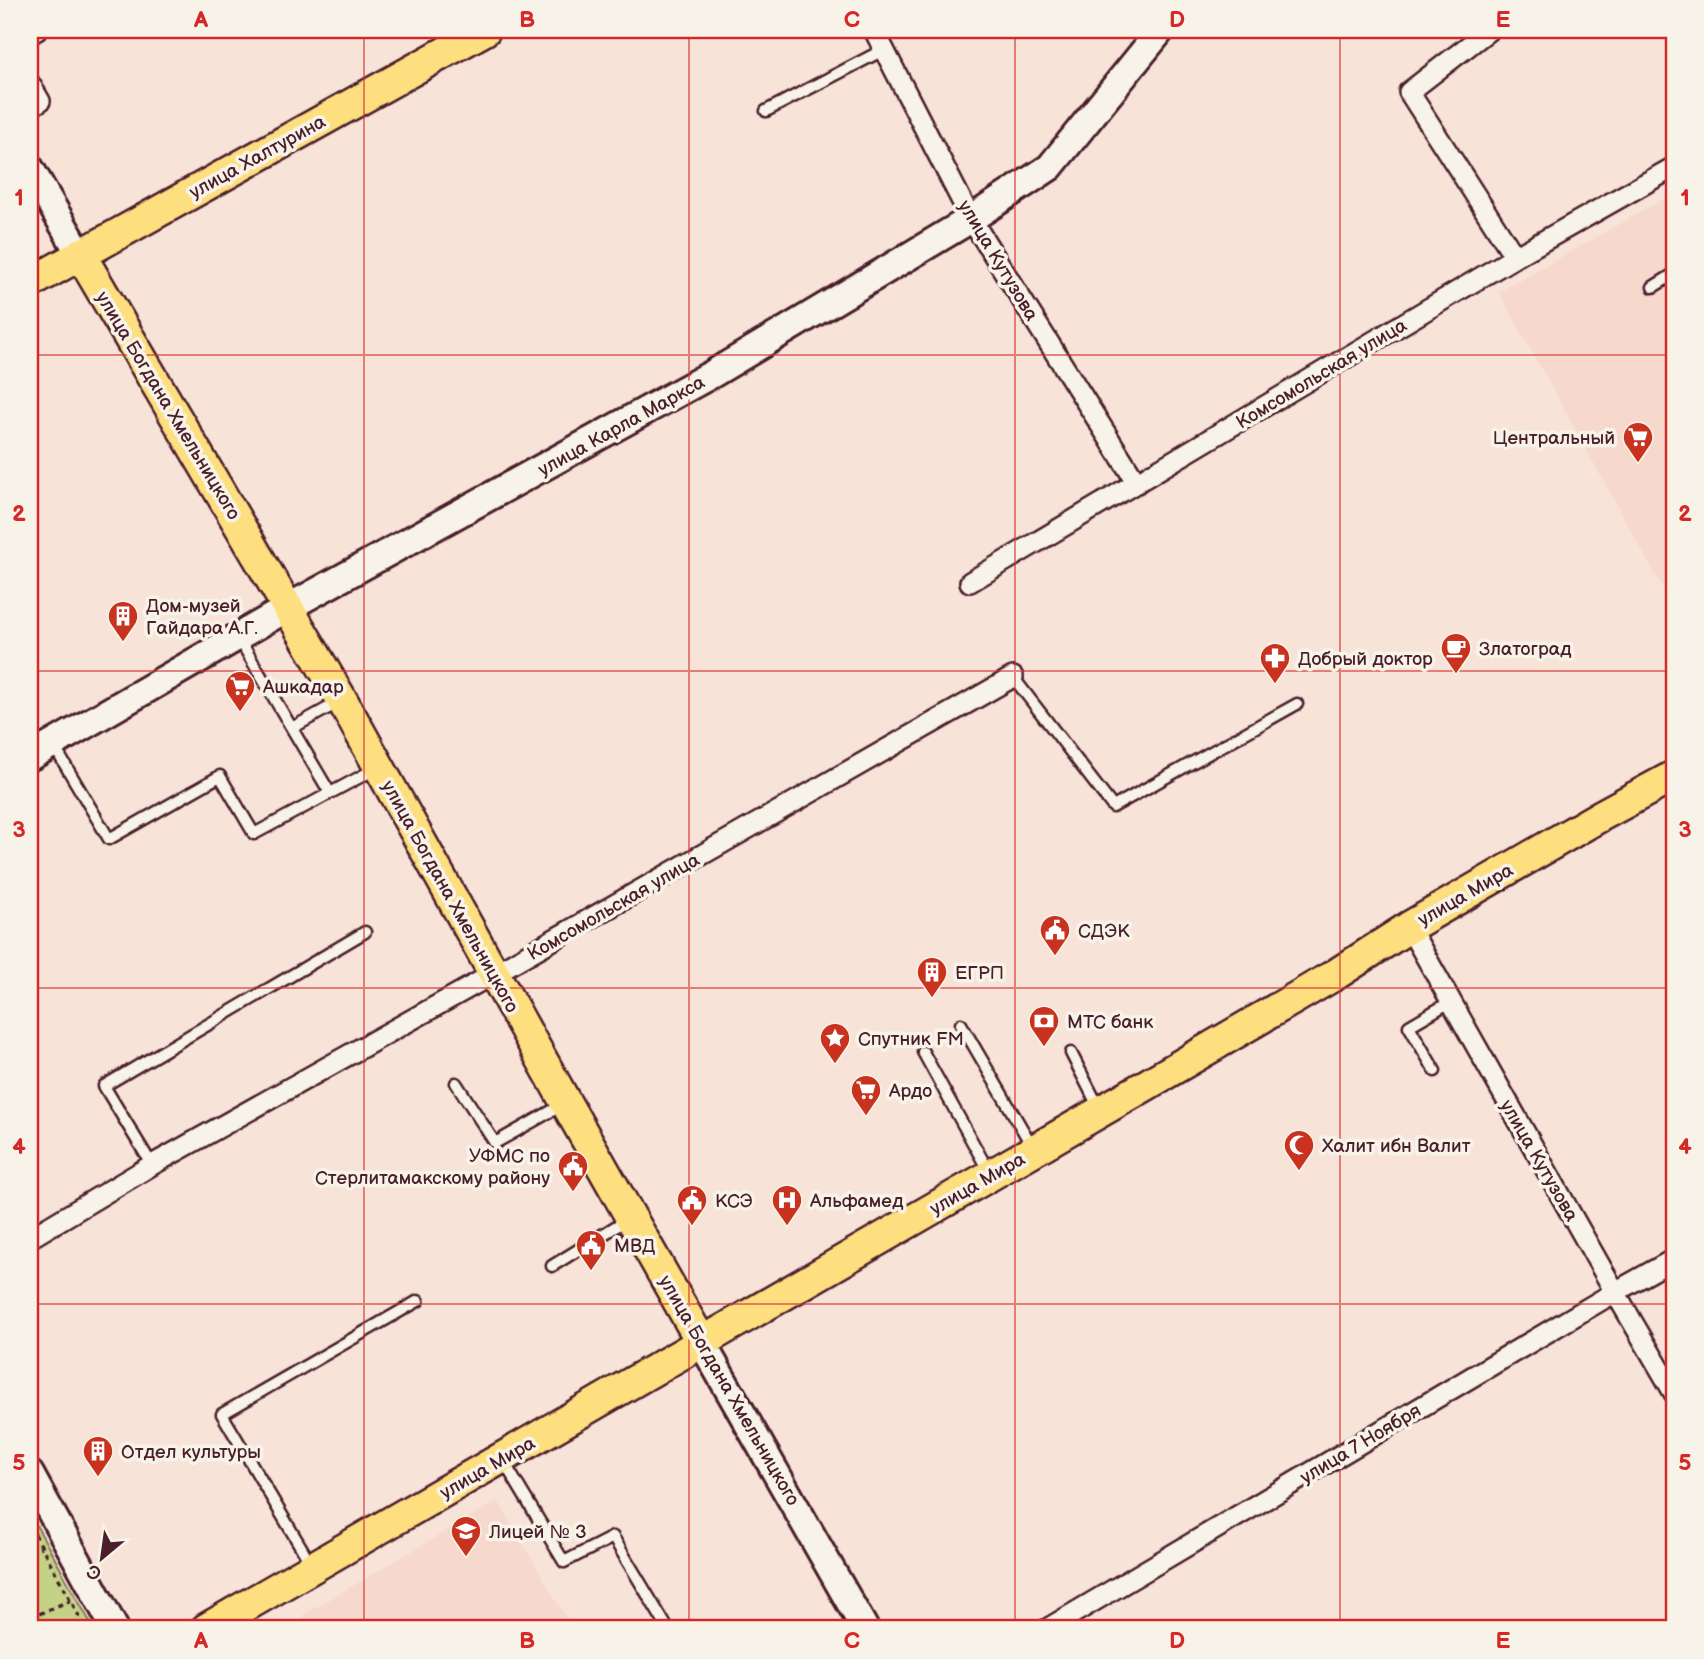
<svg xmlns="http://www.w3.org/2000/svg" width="1704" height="1659" font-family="'Balsamiq Sans',sans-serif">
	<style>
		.built { fill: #f7d8cd }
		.green { fill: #c3d286; stroke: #867858; stroke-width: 2 }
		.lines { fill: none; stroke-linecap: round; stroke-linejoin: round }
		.lane-casing { stroke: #4a1f2b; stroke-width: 15 }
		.street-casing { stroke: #4a1f2b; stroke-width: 24 }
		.secondary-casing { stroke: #4a1f2b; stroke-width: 32 }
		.primary-casing { stroke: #4a1f2b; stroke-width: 35 }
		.path { stroke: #4a1f2b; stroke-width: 3.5; stroke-dasharray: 5 5; stroke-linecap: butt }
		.lane { stroke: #f7f3e8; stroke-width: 10 }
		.street { stroke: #f7f3e8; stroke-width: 19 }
		.secondary { stroke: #f7f3e8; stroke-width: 26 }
		.primary { stroke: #fedf80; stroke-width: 30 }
		.grid { fill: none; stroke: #d62828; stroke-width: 2; stroke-opacity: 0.55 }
		.labels { text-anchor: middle; stroke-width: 7; stroke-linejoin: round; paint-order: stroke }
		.street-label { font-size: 19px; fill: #4a1f2b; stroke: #f7f3e8 }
		.poi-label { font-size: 19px; fill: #4a1f2b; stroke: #f7f3e8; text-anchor: start }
		.neatline { fill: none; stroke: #d62828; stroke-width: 2.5 }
		.grid-label { font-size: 23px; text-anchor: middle; font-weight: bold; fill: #d62828 }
	</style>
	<rect width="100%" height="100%" fill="#f7e3d8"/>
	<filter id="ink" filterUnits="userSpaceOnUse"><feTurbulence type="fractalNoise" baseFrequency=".0143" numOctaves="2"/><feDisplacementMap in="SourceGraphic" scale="14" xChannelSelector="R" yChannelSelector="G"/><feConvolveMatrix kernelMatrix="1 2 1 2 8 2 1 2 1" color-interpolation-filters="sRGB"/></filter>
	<g filter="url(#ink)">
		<path class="built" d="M 1674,193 L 1674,608 L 1499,292 Z
			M 498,1501 L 573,1629 L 310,1629 L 303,1615 Z"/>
		<path class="green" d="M 30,1514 L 94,1629 L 30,1629 Z"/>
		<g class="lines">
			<g class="lane-casing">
				<path id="lane" d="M 766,111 L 885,49
					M 1653,287 L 1674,274
					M 238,637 L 330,793
					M 1013,677 L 1113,807 L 1297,704
					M 292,728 L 339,702
					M 54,746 L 109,839 L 220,776 L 254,834 L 375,769
					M 961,1024 L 1032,1146
					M 923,1052 L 989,1172
					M 1071,1053 L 1099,1108
					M 1435,1071 L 1409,1026 L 1450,1002
					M 456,1083 L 495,1143 L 562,1105
					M 152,1165 L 104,1086 L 365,932
					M 552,1266 L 628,1219
					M 504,1462 L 564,1562 L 613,1537 L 668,1629
					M 311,1564 L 222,1414 L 418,1301"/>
			</g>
			<g class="street-casing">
				<path id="street" d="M 874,30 L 971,219 L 1137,483
					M 1489,30 L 1409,92 L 1515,257
					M 30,34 L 37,30
					M 30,84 L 40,101 L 30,107
					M 970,582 L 1515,257 L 1674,167
					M 1409,927 L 1615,1292 L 1674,1393
					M 30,1238 L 152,1165 L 495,973 L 1013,677
					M 1047,1629 L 1615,1292 L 1674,1259"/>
			</g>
			<g class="secondary-casing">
				<path id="secondary" d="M 30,168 L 80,254
					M 30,757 L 289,607 L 714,373 L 971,219 L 1050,167 L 1161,30
					M 702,1343 L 865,1629
					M 30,1474 L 115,1629"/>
			</g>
			<g class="primary-casing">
				<path id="primary" d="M 80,254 L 342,700 L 566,1103 L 702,1343
					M 30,283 L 485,30
					M 206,1629 L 1136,1091 L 1338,973 L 1409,927 L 1602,815 L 1674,776"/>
			</g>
			<path class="path" d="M 30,1525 L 86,1629
				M 30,1552 L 41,1547
				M 30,1618 L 71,1600"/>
			<use href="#lane" class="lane"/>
			<use href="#street" class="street"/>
			<use href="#secondary" class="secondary"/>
			<use href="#primary" class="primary"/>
		</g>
	</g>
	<path class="grid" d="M 364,30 L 364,1629M 689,30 L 689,1629M 1015,30 L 1015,1629M 1340,30 L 1340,1629M 30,355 L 1674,355M 30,671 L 1674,671M 30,988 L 1674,988M 30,1304 L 1674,1304"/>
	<defs>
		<g id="supermarket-pin" transform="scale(1.575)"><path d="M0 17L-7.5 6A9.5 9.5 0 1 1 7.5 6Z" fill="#c8321e" stroke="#f7f3e8"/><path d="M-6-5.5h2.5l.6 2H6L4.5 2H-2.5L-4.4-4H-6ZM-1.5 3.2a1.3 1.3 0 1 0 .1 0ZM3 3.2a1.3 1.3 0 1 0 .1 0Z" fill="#fff"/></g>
		<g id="building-pin" transform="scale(1.575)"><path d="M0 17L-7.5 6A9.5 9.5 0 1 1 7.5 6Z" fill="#c8321e" stroke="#f7f3e8"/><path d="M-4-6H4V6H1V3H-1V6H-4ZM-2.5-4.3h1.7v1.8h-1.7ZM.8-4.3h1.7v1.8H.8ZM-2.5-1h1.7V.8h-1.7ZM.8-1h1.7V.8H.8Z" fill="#fff"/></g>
		<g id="cafe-pin" transform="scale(1.575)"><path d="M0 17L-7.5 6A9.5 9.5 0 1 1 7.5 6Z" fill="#c8321e" stroke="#f7f3e8"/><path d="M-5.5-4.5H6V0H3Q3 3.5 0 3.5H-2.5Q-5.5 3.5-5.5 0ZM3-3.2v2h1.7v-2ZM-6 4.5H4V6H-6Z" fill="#fff"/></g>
		<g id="pharmacy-pin" transform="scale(1.575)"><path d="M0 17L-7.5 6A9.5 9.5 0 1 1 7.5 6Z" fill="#c8321e" stroke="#f7f3e8"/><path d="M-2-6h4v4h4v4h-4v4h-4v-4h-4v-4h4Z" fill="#fff"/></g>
		<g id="civic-pin" transform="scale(1.575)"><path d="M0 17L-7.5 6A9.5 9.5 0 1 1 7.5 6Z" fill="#c8321e" stroke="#f7f3e8"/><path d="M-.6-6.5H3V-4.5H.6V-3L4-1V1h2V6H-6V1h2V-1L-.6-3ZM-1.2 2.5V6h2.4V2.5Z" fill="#fff"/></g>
		<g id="bank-pin" transform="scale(1.575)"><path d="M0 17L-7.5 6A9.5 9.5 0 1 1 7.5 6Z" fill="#c8321e" stroke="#f7f3e8"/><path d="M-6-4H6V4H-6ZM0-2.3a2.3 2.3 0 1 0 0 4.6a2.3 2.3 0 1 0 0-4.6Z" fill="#fff"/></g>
		<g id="sight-pin" transform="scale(1.575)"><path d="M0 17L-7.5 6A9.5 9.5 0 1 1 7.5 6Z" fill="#c8321e" stroke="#f7f3e8"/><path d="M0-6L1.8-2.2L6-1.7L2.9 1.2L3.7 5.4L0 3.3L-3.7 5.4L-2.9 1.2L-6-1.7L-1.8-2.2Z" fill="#fff"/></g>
		<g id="mosque-pin" transform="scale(1.575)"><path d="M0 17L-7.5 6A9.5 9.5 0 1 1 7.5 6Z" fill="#c8321e" stroke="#f7f3e8"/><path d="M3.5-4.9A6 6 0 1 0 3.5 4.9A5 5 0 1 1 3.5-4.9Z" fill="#fff"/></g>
		<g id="hospital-pin" transform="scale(1.575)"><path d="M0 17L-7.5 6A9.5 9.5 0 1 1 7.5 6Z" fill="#c8321e" stroke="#f7f3e8"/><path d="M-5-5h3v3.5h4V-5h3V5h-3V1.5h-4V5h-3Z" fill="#fff"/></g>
		<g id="school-pin" transform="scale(1.575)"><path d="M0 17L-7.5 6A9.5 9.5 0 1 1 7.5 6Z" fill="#c8321e" stroke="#f7f3e8"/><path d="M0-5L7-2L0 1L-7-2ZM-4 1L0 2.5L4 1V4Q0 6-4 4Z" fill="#fff"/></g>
	</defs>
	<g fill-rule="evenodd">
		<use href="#supermarket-pin" x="1638" y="437"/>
		<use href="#building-pin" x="123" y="616"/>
		<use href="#cafe-pin" x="1456" y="648"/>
		<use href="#pharmacy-pin" x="1275" y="658"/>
		<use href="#supermarket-pin" x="240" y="686"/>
		<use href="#civic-pin" x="1055" y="930"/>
		<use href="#building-pin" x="932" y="972"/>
		<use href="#bank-pin" x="1044" y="1021"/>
		<use href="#sight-pin" x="835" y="1038"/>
		<use href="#supermarket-pin" x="866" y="1090"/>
		<use href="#mosque-pin" x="1299" y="1145"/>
		<use href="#civic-pin" x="573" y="1166"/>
		<use href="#civic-pin" x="692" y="1200"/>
		<use href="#hospital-pin" x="787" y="1200"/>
		<use href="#civic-pin" x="591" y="1245"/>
		<use href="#building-pin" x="98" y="1451"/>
		<use href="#school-pin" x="466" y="1531"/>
	</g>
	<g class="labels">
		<g class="street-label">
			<text transform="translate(257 156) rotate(-29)" y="7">улица Халтурина</text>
			<text transform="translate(999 260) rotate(59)" y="7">улица Кутузова</text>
			<text transform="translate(1321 373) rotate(-31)" y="7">Комсомольская улица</text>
			<text transform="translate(169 405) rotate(59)" y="7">улица Богдана Хмельницкого</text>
			<text transform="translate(621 425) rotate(-29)" y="7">улица Карла Маркса</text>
			<text transform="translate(1465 894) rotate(-30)" y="7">улица Мира</text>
			<text transform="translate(451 896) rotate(61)" y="7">улица Богдана Хмельницкого</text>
			<text transform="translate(613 906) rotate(-30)" y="7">Комсомольская улица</text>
			<text transform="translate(1540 1160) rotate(60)" y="7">улица Кутузова</text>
			<text transform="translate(977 1183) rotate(-30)" y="7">улица Мира</text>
			<text transform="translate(730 1390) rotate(60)" y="7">улица Богдана Хмельницкого</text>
			<text transform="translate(1360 1443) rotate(-31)" y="7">улица 7 Ноября</text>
			<text transform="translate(487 1467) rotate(-30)" y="7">улица Мира</text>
		</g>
		<g class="poi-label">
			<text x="1615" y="444" text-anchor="end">Центральный</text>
			<text x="146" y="612">Дом-музей<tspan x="146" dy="22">Гайдара А.Г.</tspan></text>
			<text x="1479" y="655">Златоград</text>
			<text x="1298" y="665">Добрый доктор</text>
			<text x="263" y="693">Ашкадар</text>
			<text x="1078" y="937">СДЭК</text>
			<text x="955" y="979">ЕГРП</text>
			<text x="1067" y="1028">МТС банк</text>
			<text x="858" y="1045">Спутник FM</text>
			<text x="889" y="1097">Ардо</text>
			<text x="1322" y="1152">Халит ибн Валит</text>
			<text x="550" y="1162" text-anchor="end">УФМС по<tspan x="550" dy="22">Стерлитамакскому району</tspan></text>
			<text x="715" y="1207">КСЭ</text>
			<text x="810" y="1207">Альфамед</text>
			<text x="614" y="1252">МВД</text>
			<text x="121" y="1458">Отдел культуры</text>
			<text x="489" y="1538">Лицей № 3</text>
		</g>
	</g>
	<rect width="1704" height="1659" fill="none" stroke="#f7f3e8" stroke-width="77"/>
	<g transform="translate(102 1558) rotate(209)" stroke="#f7f3e8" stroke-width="5" paint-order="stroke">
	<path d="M0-5L12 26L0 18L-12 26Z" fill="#4a1f2b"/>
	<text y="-10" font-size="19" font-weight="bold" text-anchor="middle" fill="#4a1f2b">С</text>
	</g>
	<rect x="38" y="38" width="1628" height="1582" class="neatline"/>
	<g class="grid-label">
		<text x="201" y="27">A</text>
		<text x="527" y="27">B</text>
		<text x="852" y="27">C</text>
		<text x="1177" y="27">D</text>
		<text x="1503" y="27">E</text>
		<text x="19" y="205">1</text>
		<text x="1685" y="205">1</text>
		<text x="19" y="521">2</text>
		<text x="1685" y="521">2</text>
		<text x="19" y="837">3</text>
		<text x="1685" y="837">3</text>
		<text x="19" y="1154">4</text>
		<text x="1685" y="1154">4</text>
		<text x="19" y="1470">5</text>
		<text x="1685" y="1470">5</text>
		<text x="201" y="1648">A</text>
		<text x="527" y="1648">B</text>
		<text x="852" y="1648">C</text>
		<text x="1177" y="1648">D</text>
		<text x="1503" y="1648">E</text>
	</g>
</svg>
